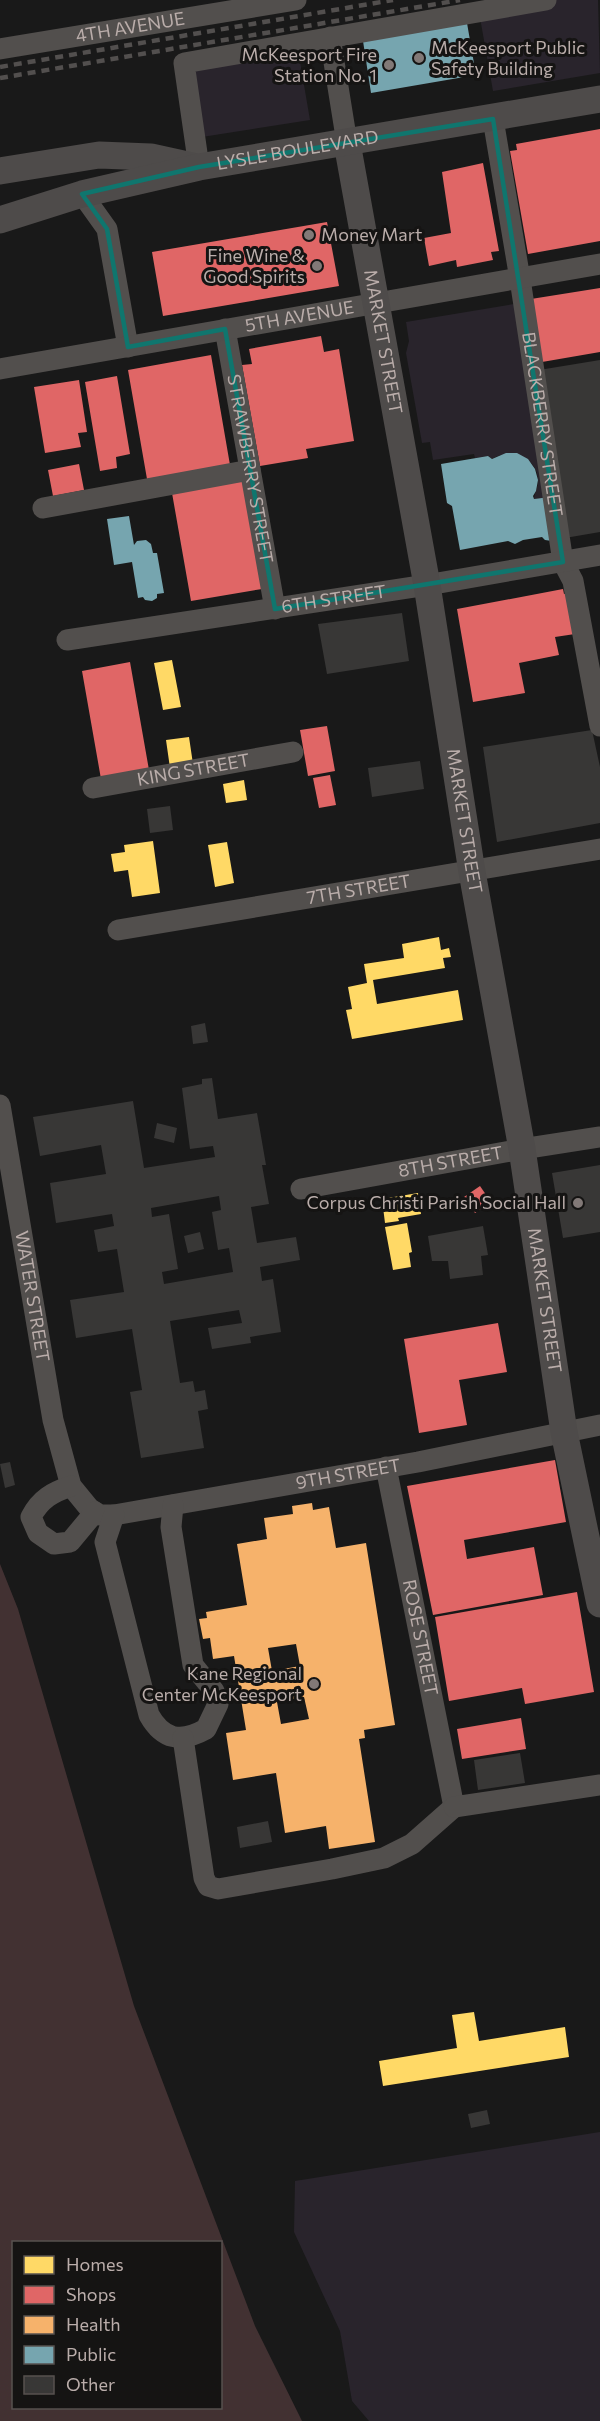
<svg xmlns="http://www.w3.org/2000/svg" width="600" height="2421" font-family="Commissioner,sans-serif">
	<style>
		.green { fill: #29242c }
		.water { fill: #423132; fill-rule: evenodd }
		.homes { fill: #ffd966 }
		.shops { fill: #e06666 }
		.health { fill: #f6b26b; fill-rule: evenodd }
		.public { fill: #76a5af }
		.building { fill: #383736; fill-rule: evenodd }
		.lines { fill: none; stroke-linecap: round; stroke-linejoin: round }
		.minor { stroke: #524f4d; stroke-width: 21 }
		.major { stroke: #4e4b4a; stroke-width: 27 }
		.rail { stroke: #524f4e; stroke-width: 4.5; stroke-dasharray: 8 6; stroke-linecap: butt }
		.marked { fill: none; stroke: #0f766e; stroke-width: 4.5; stroke-linejoin: round }
		.poi-dot { fill: #827977; stroke: #151413; stroke-width: 2 }
		.labels { text-anchor: middle; stroke-width: 6; stroke-linejoin: round; paint-order: stroke }
		.street-label { font-size: 18px; fill: #baadaa; stroke: #151413 }
		.poi-label { font-size: 18px; fill: #baadaa; stroke: #151413; text-anchor: end }
	</style>
	<rect width="100%" height="100%" fill="#191919"/>
	<path class="green" d="M 546,0 L 598,0 L 600,73 L 493,91 L 479,12 Z
		M 298,50 L 310,120 L 202,137 L 191,72 Z
		M 520,303 L 550,497 L 534,499 C 534,494 538,488 538,481 C 538,457 511,447 492,459 L 488,456 L 475,458 L 474,454 L 433,460 L 430,442 L 422,443 L 406,353 L 409,341 L 406,322 Z
		M 600,2132 L 600,2421 L 369,2421 L 352,2401 L 340,2331 L 294,2232 L 295,2181 Z"/>
	<path class="water" d="M 0,1564 L 18,1609 L 134,2006 L 255,2326 L 302,2421 L 0,2421 ZM 14,2242 L 220,2242 L 220,2408 L 14,2408 Z"/>
	<path class="homes" d="M 172,660 L 181,707 L 163,710 L 154,663 Z
		M 189,737 L 193,764 L 170,768 L 166,740 Z
		M 244,780 L 247,800 L 226,803 L 223,784 Z
		M 153,841 L 160,893 L 132,897 L 128,870 L 114,872 L 111,854 L 125,852 L 124,845 Z
		M 227,842 L 234,883 L 215,887 L 208,845 Z
		M 439,937 L 441,950 L 449,948 L 451,957 L 443,958 L 445,968 L 373,980 L 377,1004 L 458,990 L 463,1020 L 352,1039 L 346,1010 L 352,1009 L 348,987 L 367,983 L 364,964 L 404,958 L 402,944 Z
		M 418,1193 L 421,1214 L 398,1218 L 399,1221 L 385,1223 L 382,1199 Z
		M 407,1223 L 412,1252 L 409,1253 L 411,1267 L 393,1270 L 385,1227 Z
		M 474,2012 L 479,2041 L 565,2027 L 569,2057 L 383,2086 L 379,2061 L 457,2048 L 452,2015 Z"/>
	<path class="shops" d="M 600,129 L 600,241 L 528,254 L 510,151 L 517,150 L 516,144 Z
		M 483,163 L 499,251 L 491,252 L 493,260 L 457,267 L 456,260 L 429,266 L 424,238 L 451,233 L 442,172 Z
		M 327,222 L 339,286 L 163,316 L 152,252 Z
		M 600,288 L 600,352 L 542,362 L 531,299 Z
		M 321,336 L 324,352 L 339,349 L 354,441 L 306,449 L 308,458 L 260,466 L 242,365 L 252,364 L 249,349 Z
		M 211,355 L 230,465 L 147,479 L 128,370 Z
		M 117,376 L 130,454 L 116,457 L 117,468 L 100,471 L 85,382 Z
		M 79,380 L 87,432 L 78,433 L 81,447 L 45,453 L 34,387 Z
		M 79,464 L 84,490 L 53,496 L 48,470 Z
		M 243,480 L 262,589 L 191,601 L 172,493 Z
		M 563,589 L 564,594 L 567,593 L 575,634 L 555,637 L 559,655 L 519,663 L 525,693 L 473,702 L 457,609 Z
		M 130,662 L 149,770 L 101,779 L 82,671 Z
		M 327,726 L 335,771 L 308,776 L 300,730 Z
		M 330,775 L 336,805 L 319,808 L 313,778 Z
		M 480,1186 L 491,1202 L 475,1213 L 464,1197 Z
		M 498,1323 L 507,1372 L 459,1380 L 467,1425 L 419,1433 L 404,1339 Z
		M 555,1460 L 566,1522 L 464,1540 L 467,1559 L 534,1547 L 543,1595 L 433,1615 L 407,1486 Z
		M 577,1592 L 594,1692 L 525,1704 L 522,1688 L 449,1701 L 435,1617 Z
		M 521,1718 L 526,1749 L 462,1759 L 457,1729 Z"/>
	<path class="health" d="M 312,1503 L 313,1510 L 329,1507 L 336,1548 L 366,1543 L 395,1725 L 364,1730 L 365,1738 L 359,1739 L 375,1842 L 329,1849 L 326,1826 L 285,1833 L 276,1773 L 233,1780 L 226,1733 L 246,1730 L 234,1656 L 213,1659 L 210,1638 L 203,1639 L 199,1619 L 207,1618 L 206,1612 L 247,1605 L 237,1544 L 267,1539 L 264,1518 L 293,1514 L 292,1506 ZM 296,1644 L 300,1666 L 272,1671 L 268,1648 ZM 304,1697 L 309,1719 L 281,1724 L 277,1702 Z"/>
	<path class="public" d="M 467,23 L 476,75 L 371,93 L 363,41 Z
		M 506,453 L 517,453 L 528,459 L 535,469 L 538,480 L 536,491 L 533,496 L 534,499 L 550,497 L 552,541 L 545,540 L 542,537 L 523,540 L 515,544 L 508,541 L 460,550 L 452,506 L 447,503 L 441,464 L 488,456 L 492,459 Z
		M 129,516 L 134,545 L 137,541 L 146,540 L 151,544 L 153,553 L 157,553 L 164,593 L 157,594 L 157,598 L 152,601 L 145,600 L 143,597 L 138,598 L 132,562 L 114,565 L 107,519 Z"/>
	<path class="building" d="M 600,360 L 600,532 L 565,538 L 539,370 Z
		M 402,613 L 409,661 L 327,674 L 318,624 Z
		M 592,730 L 600,767 L 600,823 L 497,842 L 483,747 Z
		M 420,761 L 424,789 L 372,797 L 368,768 Z
		M 170,806 L 173,830 L 150,833 L 147,809 Z
		M 205,1023 L 208,1042 L 193,1044 L 191,1026 Z
		M 212,1078 L 218,1119 L 257,1113 L 266,1165 L 262,1165 L 269,1204 L 251,1207 L 257,1243 L 296,1237 L 300,1260 L 260,1267 L 262,1281 L 273,1279 L 281,1332 L 250,1337 L 251,1343 L 212,1349 L 208,1328 L 242,1323 L 239,1310 L 170,1321 L 180,1383 L 193,1381 L 195,1392 L 205,1390 L 208,1409 L 198,1411 L 204,1448 L 141,1458 L 130,1392 L 142,1390 L 132,1329 L 76,1338 L 70,1300 L 124,1292 L 117,1249 L 98,1252 L 94,1230 L 114,1226 L 112,1214 L 56,1223 L 50,1183 L 106,1174 L 101,1145 L 40,1156 L 33,1117 L 133,1101 L 144,1168 L 215,1157 L 213,1146 L 190,1149 L 182,1088 L 202,1084 L 202,1079 ZM 219,1196 L 221,1210 L 212,1212 L 218,1250 L 229,1248 L 233,1272 L 164,1284 L 162,1272 L 178,1269 L 169,1214 L 152,1217 L 151,1208 Z
		M 157,1123 L 177,1128 L 174,1143 L 154,1138 Z
		M 600,1165 L 600,1232 L 563,1238 L 552,1173 Z
		M 483,1226 L 488,1255 L 481,1256 L 483,1275 L 450,1279 L 448,1261 L 432,1261 L 428,1236 Z
		M 200,1232 L 204,1249 L 188,1253 L 184,1236 Z
		M 10,1462 L 15,1485 L 5,1488 L 0,1464 Z
		M 520,1753 L 525,1783 L 478,1790 L 474,1760 Z
		M 268,1821 L 272,1842 L 240,1848 L 237,1827 Z
		M 487,2110 L 490,2124 L 471,2128 L 468,2114 Z"/>
	<g class="lines">
		<g class="minor">
			<path d="M 330,37 L 347,143"/>
			<path id="s1" d="M 0,49 L 296,0"/>
			<path id="s2" d="M 493,119 L 520,279 L 563,562 L 573,581 L 600,726"/>
			<path d="M 199,167 L 184,63 L 546,0"/>
			<path d="M 82,194 L 107,229 L 128,347"/>
			<path id="s3" d="M 225,329 L 275,609"/>
			<path id="s4" d="M 0,369 L 600,264"/>
			<path d="M 43,508 L 250,470"/>
			<path id="s5" d="M 67,640 L 427,585 L 600,555"/>
			<path id="s6" d="M 93,788 L 293,752"/>
			<path id="s7" d="M 118,930 L 600,849"/>
			<path id="s8" d="M 0,1105 L 53,1420 L 71,1486 L 89,1508 L 100,1515 L 114,1515 L 418,1462 L 600,1425"/>
			<path id="s9" d="M 301,1189 L 522,1149 L 600,1137"/>
			<path id="s10" d="M 386,1467 L 454,1807"/>
			<path d="M 71,1486 C 53,1492 40,1499 31,1517 L 38,1533 L 54,1544 L 70,1542 L 95,1512"/>
			<path d="M 114,1515 L 105,1542 L 149,1715 C 163,1740 181,1743 206,1729 L 218,1704 L 214,1691 L 193,1665 L 171,1527 L 173,1505"/>
			<path d="M 183,1738 L 204,1878 L 208,1886 L 218,1889 L 332,1869 L 384,1858 L 412,1844 L 454,1807"/>
			<path d="M 454,1807 L 600,1785"/>
		</g>
		<g class="major">
			<path id="s11" d="M 347,143 L 427,585 L 472,872 L 522,1149 L 564,1432 L 600,1604"/>
			<path d="M 0,171 L 99,155 L 151,157 L 192,166"/>
			<path id="s12" d="M 0,220 L 82,194 L 199,167 L 600,99"/>
		</g>
		<path class="rail" d="M 0,67 L 393,0
			M 0,78 L 460,0"/>
	</g>
	<path class="marked" d="M 493,119 L 563,562 L 275,609 L 225,329 L 128,347 L 107,229 L 82,194 L 199,167 Z"/>
	<g class="poi-dot">
		<circle cx="419" cy="58" r="6"/>
		<circle cx="389" cy="65" r="6"/>
		<circle cx="309" cy="235" r="6"/>
		<circle cx="317" cy="266" r="6"/>
		<circle cx="578" cy="1203" r="6"/>
		<circle cx="314" cy="1684" r="6"/>
	</g>
	<g class="labels">
		<g class="street-label">
			<text dy="6" stroke="none"><textPath href="#s1" startOffset="132">4TH AVENUE</textPath></text>
			<text dy="6" stroke="none"><textPath href="#s12" startOffset="306">LYSLE BOULEVARD</textPath></text>
			<text dy="6" stroke="none"><textPath href="#s4" startOffset="304">5TH AVENUE</textPath></text>
			<text dy="6" stroke="none"><textPath href="#s11" startOffset="202">MARKET STREET</textPath></text>
			<text dy="6" stroke="none"><textPath href="#s2" startOffset="309">BLACKBERRY STREET</textPath></text>
			<text dy="6" stroke="none"><textPath href="#s3" startOffset="142">STRAWBERRY STREET</textPath></text>
			<text dy="6" stroke="none"><textPath href="#s5" startOffset="270">6TH STREET</textPath></text>
			<text dy="6" stroke="none"><textPath href="#s6" startOffset="102">KING STREET</textPath></text>
			<text dy="6" stroke="none"><textPath href="#s11" startOffset="688">MARKET STREET</textPath></text>
			<text dy="6" stroke="none"><textPath href="#s7" startOffset="244">7TH STREET</textPath></text>
			<text dy="6" stroke="none"><textPath href="#s9" startOffset="152">8TH STREET</textPath></text>
			<text dy="6" stroke="none"><textPath href="#s8" startOffset="194">WATER STREET</textPath></text>
			<text dy="6" stroke="none"><textPath href="#s11" startOffset="1174">MARKET STREET</textPath></text>
			<text dy="6" stroke="none"><textPath href="#s8" startOffset="681">9TH STREET</textPath></text>
			<text dy="6" stroke="none"><textPath href="#s10" startOffset="174">ROSE STREET</textPath></text>
		</g>
		<g class="poi-label">
			<text x="431" y="54" text-anchor="start">McKeesport Public<tspan x="431" dy="21">Safety Building</tspan></text>
			<text x="377" y="61">McKeesport Fire<tspan x="377" dy="21">Station No. 1</tspan></text>
			<text x="321" y="241" text-anchor="start">Money Mart</text>
			<text x="305" y="262">Fine Wine &amp;<tspan x="305" dy="21">Good Spirits</tspan></text>
			<text x="566" y="1209">Corpus Christi Parish Social Hall</text>
			<text x="302" y="1680">Kane Regional<tspan x="302" dy="21">Center McKeesport</tspan></text>
		</g>
	</g>
	<rect x="12" y="2241" width="210" height="168" fill="#151413" stroke="#57514f" stroke-width="1.5"/>
	<rect x="24" y="2256" width="30" height="18" fill="#ffd966" stroke="#57514f" stroke-width="1.5"/>
	<text x="66" y="2271" font-size="18" fill="#baadaa">Homes</text>
	<rect x="24" y="2286" width="30" height="18" fill="#e06666" stroke="#57514f" stroke-width="1.5"/>
	<text x="66" y="2301" font-size="18" fill="#baadaa">Shops</text>
	<rect x="24" y="2316" width="30" height="18" fill="#f6b26b" stroke="#57514f" stroke-width="1.5"/>
	<text x="66" y="2331" font-size="18" fill="#baadaa">Health</text>
	<rect x="24" y="2346" width="30" height="18" fill="#76a5af" stroke="#57514f" stroke-width="1.5"/>
	<text x="66" y="2361" font-size="18" fill="#baadaa">Public</text>
	<rect x="24" y="2376" width="30" height="18" fill="#383736" stroke="#57514f" stroke-width="1.5"/>
	<text x="66" y="2391" font-size="18" fill="#baadaa">Other</text>
</svg>
